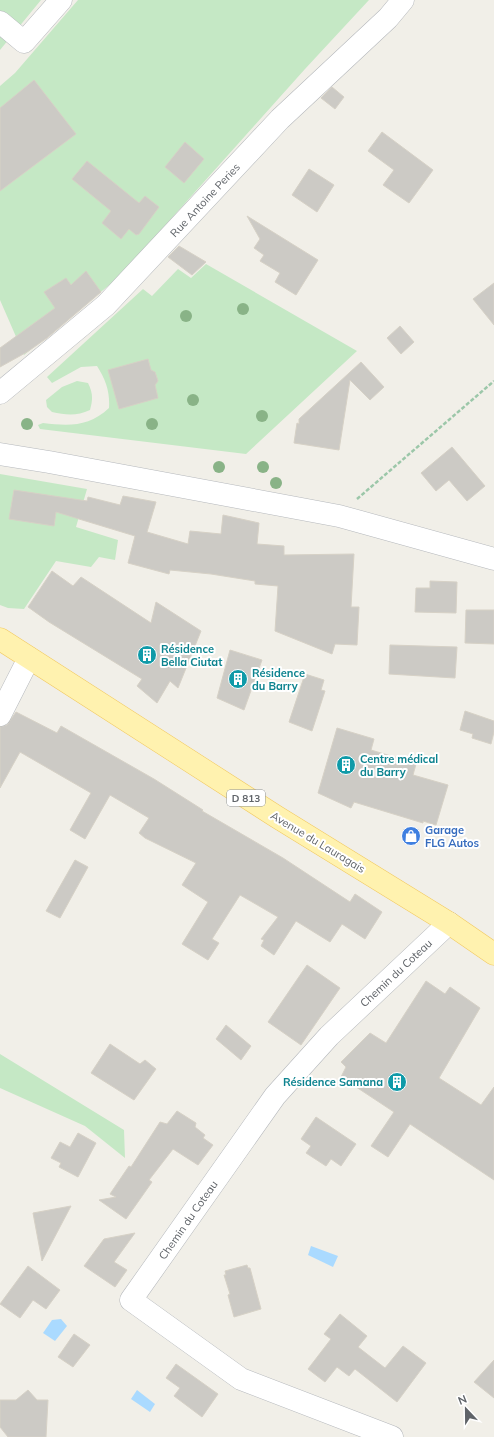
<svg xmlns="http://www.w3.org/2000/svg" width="494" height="1437" font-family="Mulish,sans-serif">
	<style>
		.green { fill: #c5e8c5 }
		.water { fill: #aadaff }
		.building { fill: #cccac5; stroke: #d6d1c6 }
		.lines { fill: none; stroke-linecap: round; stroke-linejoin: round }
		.minor-casing { stroke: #b5b8bc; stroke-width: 23 }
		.major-casing { stroke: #f2c960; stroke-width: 23 }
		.path { stroke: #9cc7a9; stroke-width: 2.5; stroke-dasharray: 4 2; stroke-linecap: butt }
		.minor { stroke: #fff; stroke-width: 22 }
		.major { stroke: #fff2af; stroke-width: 22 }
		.tree { fill: #89b387 }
		.labels { text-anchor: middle; stroke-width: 4; stroke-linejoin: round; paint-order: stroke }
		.shield { fill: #fff; stroke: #8f9295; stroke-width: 1 }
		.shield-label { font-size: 10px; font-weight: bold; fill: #5f6368 }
		.street-label { font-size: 11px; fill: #5f6368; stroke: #fff }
		.culture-label { font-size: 11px; font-weight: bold; fill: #0d838f; stroke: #fff; text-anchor: start }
		.shop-label { font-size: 11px; font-weight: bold; fill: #366cbe; stroke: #fff; text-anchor: start }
	</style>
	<rect width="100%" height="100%" fill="#f1efe8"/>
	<path class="green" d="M 0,0 L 41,0 L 0,50 Z
		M 78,0 L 369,0 L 305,69 L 119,277 L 24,355 L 0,300 L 0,86 L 15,73 Z
		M 206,264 L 357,351 L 246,454 L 40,429 L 38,425 L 43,423 C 69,426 89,427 109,408 C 110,392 106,380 97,366 L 81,367 L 52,383 L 47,377 L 143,289 L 152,296 L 178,269 L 191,278 Z
		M 77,381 L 88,383 C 93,393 93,399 90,410 C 77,416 66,415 52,412 L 47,407 L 46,400 L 62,387 Z
		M 0,474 L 87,489 L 76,527 L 118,540 L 115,560 L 99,557 L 91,567 L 56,561 L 24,609 L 8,608 L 0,605 Z
		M 0,1054 L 124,1130 L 125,1158 L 85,1126 L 0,1088 Z"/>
	<path class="water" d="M 311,1246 L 338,1256 L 333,1267 L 308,1255 Z
		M 61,1319 L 67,1326 L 55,1341 L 43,1333 L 52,1320 Z
		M 137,1390 L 155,1404 L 150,1412 L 131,1399 Z"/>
	<path class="building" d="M 34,80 L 76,134 L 0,191 L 0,108 Z
		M 332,87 L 344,97 L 335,109 L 321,98 Z
		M 382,132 L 433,170 L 409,203 L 383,185 L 394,170 L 368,151 Z
		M 185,142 L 204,159 L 184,183 L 165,167 Z
		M 87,161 L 139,203 L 145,196 L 159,207 L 139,234 L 136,235 L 129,229 L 121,239 L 102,223 L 111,211 L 72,179 Z
		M 309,169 L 334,185 L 317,212 L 292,195 Z
		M 247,216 L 318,260 L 296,295 L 275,282 L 280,273 L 260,261 L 264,255 L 254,248 L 260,239 Z
		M 179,246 L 206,262 L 192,275 L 168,257 Z
		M 86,271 L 101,292 L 47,338 L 27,352 L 0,367 L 0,348 L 55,308 L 44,292 L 66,278 L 71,285 Z
		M 494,283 L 494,325 L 473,299 Z
		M 400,326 L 414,342 L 401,354 L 387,338 Z
		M 148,359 L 151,370 L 155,372 L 158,381 L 155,385 L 158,398 L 119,409 L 108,370 Z
		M 361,362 L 384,387 L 370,400 L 350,380 L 339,450 L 294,443 L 297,423 L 299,424 L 299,419 Z
		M 452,447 L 485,486 L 467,501 L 449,480 L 436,491 L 421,473 Z
		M 14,490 L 87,501 L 88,497 L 120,505 L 123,496 L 156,502 L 147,532 L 188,544 L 190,531 L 221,534 L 223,515 L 259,523 L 257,544 L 284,546 L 284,555 L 354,554 L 351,607 L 359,607 L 357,645 L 335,644 L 332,654 L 275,631 L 278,586 L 255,584 L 255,581 L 211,574 L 170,570 L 169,574 L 128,563 L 135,536 L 56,512 L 54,526 L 9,519 Z
		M 52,571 L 73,586 L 81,577 L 151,623 L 156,602 L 201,631 L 178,688 L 170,681 L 157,703 L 137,686 L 142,679 L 49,622 L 28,607 Z
		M 430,581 L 457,582 L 456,613 L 415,612 L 416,588 L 430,588 Z
		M 466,610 L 494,610 L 494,644 L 465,643 Z
		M 390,645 L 457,647 L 455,678 L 389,674 Z
		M 230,650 L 262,660 L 244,710 L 217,698 Z
		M 305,674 L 324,680 L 321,690 L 325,691 L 312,731 L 289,722 Z
		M 465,711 L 494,721 L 494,732 L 491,744 L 472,738 L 473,734 L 460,730 Z
		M 16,712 L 57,733 L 61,726 L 154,779 L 203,810 L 202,811 L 283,858 L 350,902 L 355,894 L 382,912 L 365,939 L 342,924 L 330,942 L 296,921 L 274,955 L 261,946 L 264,940 L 261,939 L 278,917 L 240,895 L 212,939 L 219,943 L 208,960 L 182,944 L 208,902 L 182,885 L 196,863 L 145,838 L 139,833 L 149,818 L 110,795 L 85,839 L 70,830 L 91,793 L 20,752 L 0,788 L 0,727 L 7,725 Z
		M 337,728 L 374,739 L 371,750 L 401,759 L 401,758 L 416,764 L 413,775 L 448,785 L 436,825 L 423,821 L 423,823 L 354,802 L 351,808 L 318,793 Z
		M 75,860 L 88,867 L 60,918 L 46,911 Z
		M 307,965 L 340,988 L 301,1045 L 268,1022 Z
		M 426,981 L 445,994 L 450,987 L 480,1008 L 439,1078 L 481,1105 L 494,1087 L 494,1180 L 410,1124 L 388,1157 L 371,1146 L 394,1112 L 341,1077 L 346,1067 L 341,1062 L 370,1033 L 386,1043 Z
		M 226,1025 L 251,1046 L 241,1060 L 216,1039 Z
		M 110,1044 L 140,1064 L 145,1060 L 156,1069 L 134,1100 L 91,1073 Z
		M 177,1111 L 196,1123 L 195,1127 L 205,1135 L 203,1138 L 213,1145 L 198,1165 L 173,1149 L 149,1180 L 152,1182 L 126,1219 L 99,1200 L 116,1197 L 110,1194 L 129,1166 L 131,1167 L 160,1122 L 167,1124 Z
		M 316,1117 L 356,1144 L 341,1166 L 331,1159 L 326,1166 L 306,1153 L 311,1146 L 301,1139 Z
		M 78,1133 L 96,1143 L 78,1177 L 59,1167 L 61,1163 L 51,1158 L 60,1142 L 70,1147 Z
		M 71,1206 L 42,1261 L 33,1213 Z
		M 135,1233 L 114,1262 L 127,1270 L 115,1287 L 84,1266 L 104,1239 Z
		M 247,1265 L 248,1268 L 250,1268 L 261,1309 L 234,1317 L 228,1295 L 230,1294 L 224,1275 L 226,1275 L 225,1271 Z
		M 28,1266 L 60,1290 L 46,1309 L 33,1300 L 20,1318 L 0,1304 Z
		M 340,1314 L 367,1336 L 358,1347 L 385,1368 L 403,1346 L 426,1363 L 397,1402 L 355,1369 L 349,1376 L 337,1367 L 325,1382 L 308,1369 L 331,1339 L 324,1334 Z
		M 74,1334 L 90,1345 L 73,1367 L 58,1357 Z
		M 494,1360 L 494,1398 L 474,1382 Z
		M 176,1364 L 218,1394 L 202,1417 L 174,1396 L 180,1388 L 166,1378 Z
		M 28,1390 L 37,1400 L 48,1400 L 46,1437 L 8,1437 L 0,1427 L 0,1400 L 16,1400 Z"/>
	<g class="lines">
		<g class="minor-casing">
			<path id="minor" d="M 0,22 L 24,42 L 61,0
				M 0,393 L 106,305 L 280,119 L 388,18 L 403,0
				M 0,454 L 49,462 L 339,516 L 494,559
				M 0,715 L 29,658
				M 392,1437 L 241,1379 L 131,1300 L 275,1096 L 329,1036 L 449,923"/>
		</g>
		<g class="major-casing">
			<path id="major" d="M 0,639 L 277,817 L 449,923 L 494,954"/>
		</g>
		<path class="path" d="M 357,499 L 494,381"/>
		<use href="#minor" class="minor"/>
		<use href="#major" class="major"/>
	</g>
	<g class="tree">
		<circle cx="243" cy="309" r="6"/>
		<circle cx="186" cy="316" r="6"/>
		<circle cx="193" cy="400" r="6"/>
		<circle cx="262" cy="416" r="6"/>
		<circle cx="27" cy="424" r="6"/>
		<circle cx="152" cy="424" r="6"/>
		<circle cx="219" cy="467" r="6"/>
		<circle cx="263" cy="467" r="6"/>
		<circle cx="276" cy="483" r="6"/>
	</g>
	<defs>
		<g id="building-disc" transform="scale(1)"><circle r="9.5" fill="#0f9aa8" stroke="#fff"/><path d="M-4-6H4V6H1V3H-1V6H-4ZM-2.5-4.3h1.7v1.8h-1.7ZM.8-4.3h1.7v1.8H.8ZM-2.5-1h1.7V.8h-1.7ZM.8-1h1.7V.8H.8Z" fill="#fff"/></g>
		<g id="shop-disc" transform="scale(1)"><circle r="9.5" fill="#3f7fe0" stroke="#fff"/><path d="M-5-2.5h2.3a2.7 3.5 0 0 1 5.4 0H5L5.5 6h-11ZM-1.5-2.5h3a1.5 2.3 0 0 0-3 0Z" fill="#fff"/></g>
	</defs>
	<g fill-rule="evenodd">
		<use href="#building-disc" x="147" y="655"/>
		<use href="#building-disc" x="238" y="679"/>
		<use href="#building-disc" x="346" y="765"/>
		<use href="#shop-disc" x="411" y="836"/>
		<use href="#building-disc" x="397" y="1082"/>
	</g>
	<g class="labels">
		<rect class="shield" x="227" y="790" width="38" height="16" rx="3"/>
		<g class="shield-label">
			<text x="246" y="802">D 813</text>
		</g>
		<g class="street-label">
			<text transform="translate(205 200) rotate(-47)" y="4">Rue Antoine Peries</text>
			<text transform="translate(318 842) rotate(31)" y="4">Avenue du Lauragais</text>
			<text transform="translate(396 973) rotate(-43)" y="4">Chemin du Coteau</text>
			<text transform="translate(188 1220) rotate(-55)" y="4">Chemin du Coteau</text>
		</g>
		<g class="culture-label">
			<text x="161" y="653">Résidence<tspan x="161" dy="13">Bella Ciutat</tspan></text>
			<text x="252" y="677">Résidence<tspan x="252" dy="13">du Barry</tspan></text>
			<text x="360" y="763">Centre médical<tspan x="360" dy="13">du Barry</tspan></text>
			<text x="383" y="1086" text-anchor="end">Résidence Samana</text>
		</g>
		<g class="shop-label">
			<text x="425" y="834">Garage<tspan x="425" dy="13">FLG Autos</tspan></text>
		</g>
	</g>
	<g transform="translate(466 1409) rotate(338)" stroke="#ffffff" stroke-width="3" paint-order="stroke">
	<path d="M0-3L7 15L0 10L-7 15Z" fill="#5f6368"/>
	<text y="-6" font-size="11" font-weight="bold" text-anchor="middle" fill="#5f6368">N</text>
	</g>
</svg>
